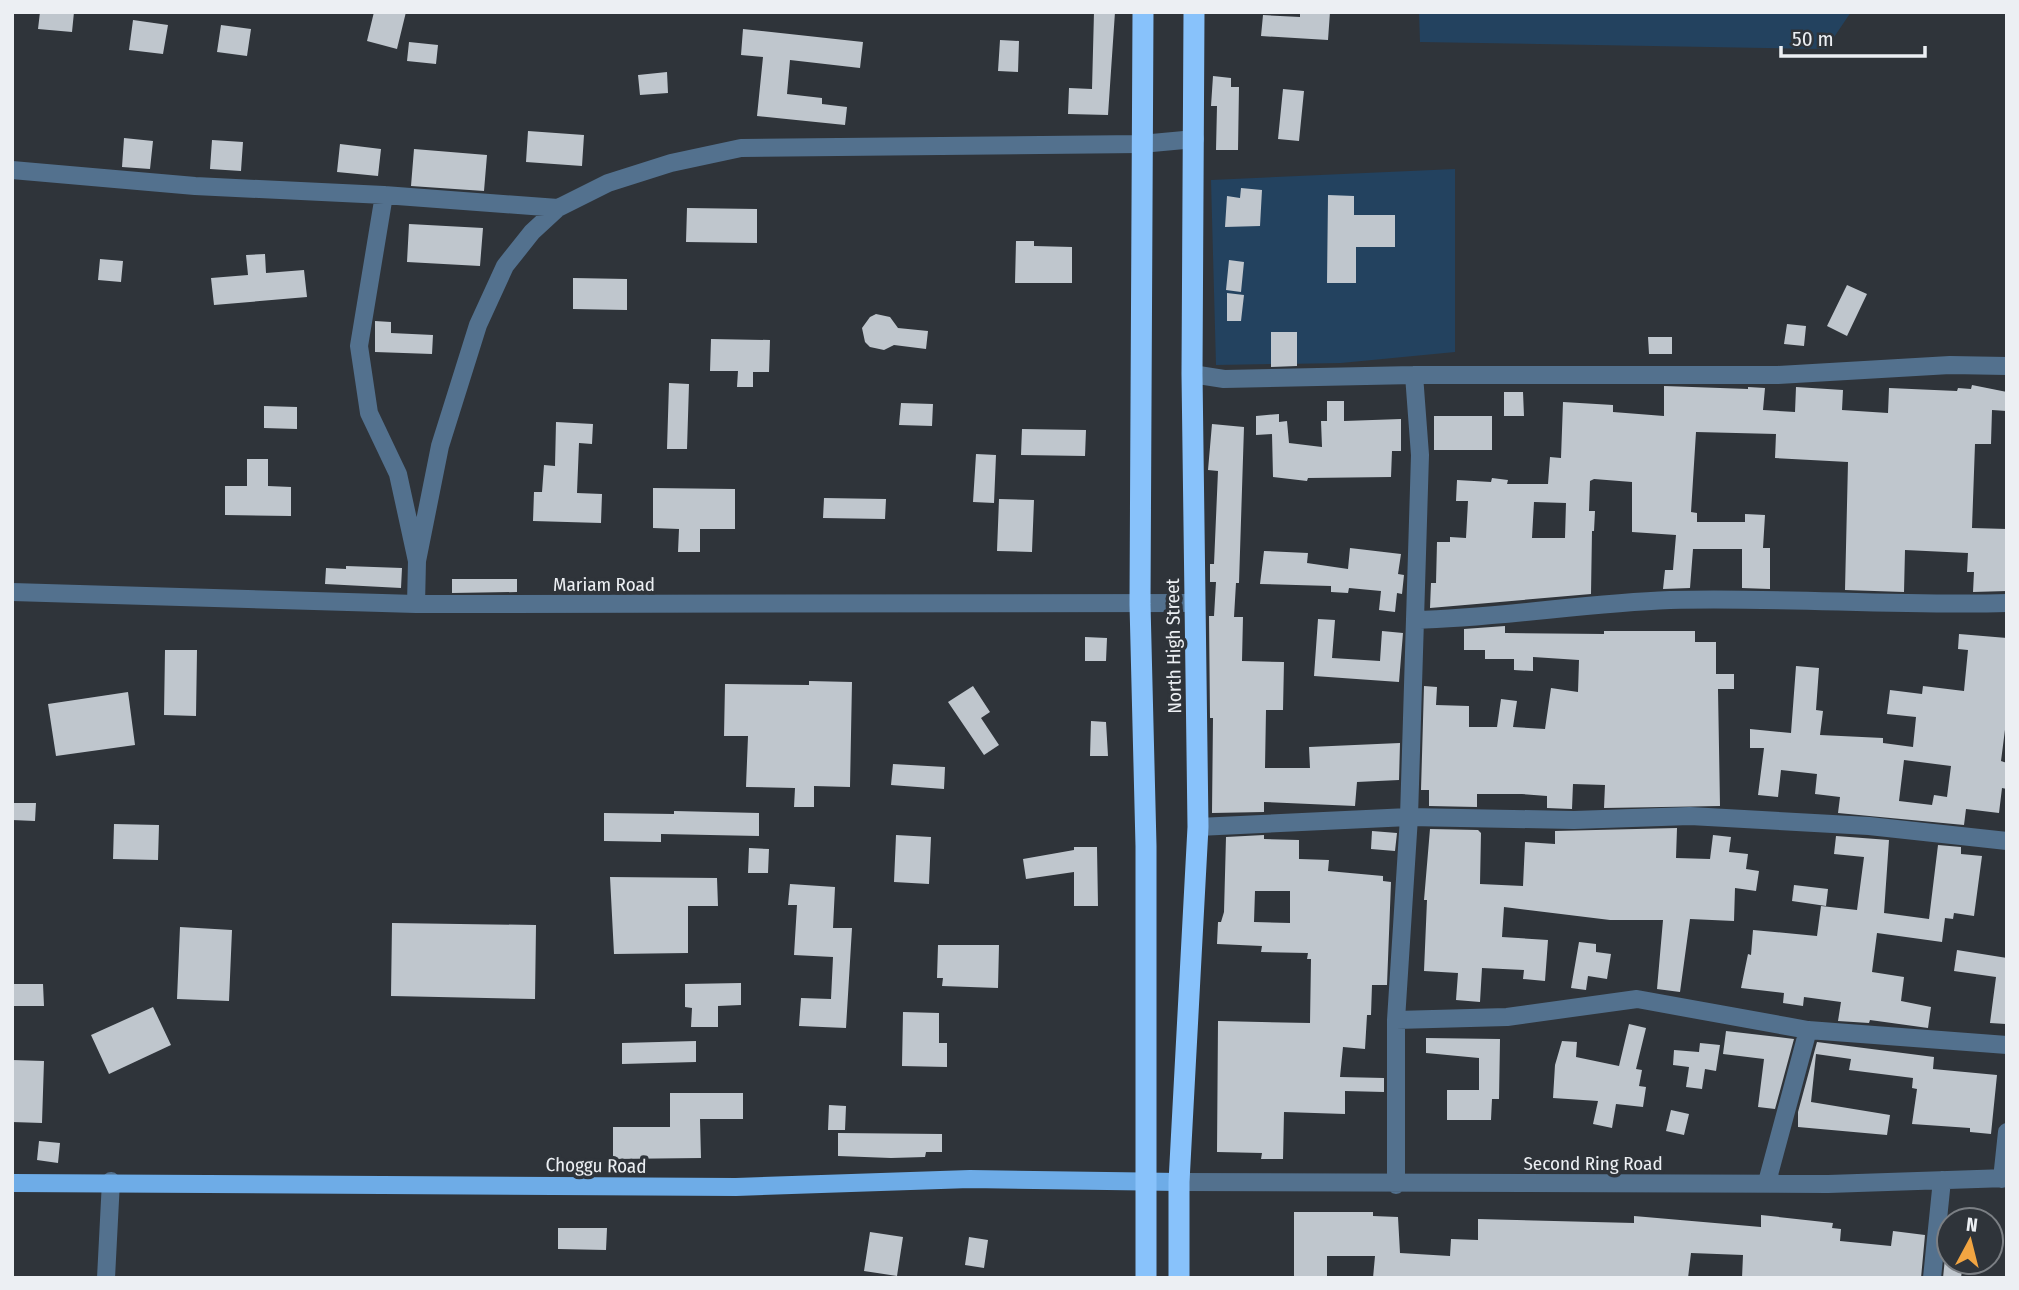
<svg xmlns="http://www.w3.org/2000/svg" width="2019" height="1290" font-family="'Fira Sans Condensed',sans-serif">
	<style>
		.green { fill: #23425f }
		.building { fill: #bfc6cd; fill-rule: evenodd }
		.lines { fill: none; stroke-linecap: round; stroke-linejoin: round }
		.minor { stroke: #53718e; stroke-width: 18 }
		.major { stroke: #6eace7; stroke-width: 18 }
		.highway { stroke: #88c2fb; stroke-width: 21 }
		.labels { text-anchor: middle; stroke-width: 7; stroke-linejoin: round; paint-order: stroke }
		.street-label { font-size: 19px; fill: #eceff3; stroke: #2f343a }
	</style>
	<rect width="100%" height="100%" fill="#2f343a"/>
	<path class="green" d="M 1419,12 L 1851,12 L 1826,49 L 1420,42 Z
		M 1455,169 L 1455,352 L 1341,363 L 1216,365 L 1211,180 Z"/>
	<path class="building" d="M 40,12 L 74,12 L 72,32 L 38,29 Z
		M 374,12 L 406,12 L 397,49 L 367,41 Z
		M 1094,12 L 1115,12 L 1108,115 L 1068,114 L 1069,88 L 1092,89 Z
		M 1300,12 L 1330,12 L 1328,40 L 1261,36 L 1263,15 L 1300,17 Z
		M 133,20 L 168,25 L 163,54 L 129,50 Z
		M 221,25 L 251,29 L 247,56 L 217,52 Z
		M 743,29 L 863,42 L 860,68 L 790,60 L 787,94 L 822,98 L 822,104 L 847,107 L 845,125 L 757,116 L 763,57 L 741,55 Z
		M 1000,40 L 1019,41 L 1018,72 L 998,71 Z
		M 409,42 L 438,45 L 436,64 L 407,61 Z
		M 667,72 L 668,93 L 640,95 L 638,75 Z
		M 1213,76 L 1231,78 L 1231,87 L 1239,87 L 1238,150 L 1216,150 L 1217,106 L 1211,106 Z
		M 1283,89 L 1304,91 L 1299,141 L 1278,139 Z
		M 528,131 L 584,135 L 582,166 L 526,162 Z
		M 124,138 L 153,141 L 150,169 L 122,167 Z
		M 212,140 L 243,142 L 241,171 L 210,169 Z
		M 340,144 L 381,149 L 378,176 L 337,172 Z
		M 414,149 L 487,155 L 484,191 L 411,186 Z
		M 1241,188 L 1262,190 L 1260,226 L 1225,227 L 1227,196 L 1240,198 Z
		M 1328,195 L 1354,196 L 1354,215 L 1395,215 L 1395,247 L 1356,247 L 1356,283 L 1327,283 Z
		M 687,208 L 757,209 L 757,243 L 686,242 Z
		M 409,224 L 483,228 L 480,266 L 407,262 Z
		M 1016,241 L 1034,241 L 1034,246 L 1072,247 L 1072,283 L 1015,283 Z
		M 265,254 L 266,273 L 304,270 L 307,297 L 214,305 L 211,278 L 248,275 L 246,255 Z
		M 100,259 L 123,261 L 121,282 L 98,280 Z
		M 1229,260 L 1244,262 L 1241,292 L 1226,290 Z
		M 573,278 L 627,279 L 627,310 L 573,309 Z
		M 1847,285 L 1867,294 L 1847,336 L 1827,326 Z
		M 1227,293 L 1244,295 L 1241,321 L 1227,321 Z
		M 876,314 L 890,317 L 898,328 L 928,331 L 926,349 L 894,345 L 884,350 L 870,347 L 865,342 L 862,328 L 870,317 Z
		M 375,321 L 391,322 L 391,333 L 433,335 L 432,354 L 375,352 Z
		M 1787,324 L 1806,326 L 1804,346 L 1784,344 Z
		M 1271,332 L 1297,332 L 1297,366 L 1271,367 Z
		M 1648,337 L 1672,337 L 1672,354 L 1649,354 Z
		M 711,339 L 770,340 L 769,372 L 753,372 L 753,387 L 737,387 L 738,371 L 710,371 Z
		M 669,383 L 689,384 L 687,449 L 667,449 Z
		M 1972,385 L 2007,392 L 2007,411 L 1992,410 L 1991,444 L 1975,444 L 1972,528 L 2007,529 L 2007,591 L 1973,592 L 1974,572 L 1967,572 L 1968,553 L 1905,550 L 1904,592 L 1845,590 L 1848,462 L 1775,458 L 1776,434 L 1696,432 L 1691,512 L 1697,513 L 1697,522 L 1745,522 L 1745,514 L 1765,515 L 1763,548 L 1770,548 L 1770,589 L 1742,588 L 1742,549 L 1693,549 L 1690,588 L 1663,589 L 1665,570 L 1673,570 L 1676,535 L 1632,532 L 1632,482 L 1594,479 L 1590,481 L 1589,511 L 1595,511 L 1594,531 L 1592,531 L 1591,594 L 1430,608 L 1431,583 L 1436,583 L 1437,542 L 1450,542 L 1450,537 L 1466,538 L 1468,501 L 1456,501 L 1457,480 L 1491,482 L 1492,478 L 1508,480 L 1507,484 L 1548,484 L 1550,457 L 1561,458 L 1563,402 L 1613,405 L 1613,412 L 1664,416 L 1664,386 L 1748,389 L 1748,387 L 1765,388 L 1763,410 L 1795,412 L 1796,387 L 1843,390 L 1842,410 L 1888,413 L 1889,388 L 1957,391 L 1958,388 L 1971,389 ZM 1534,502 L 1566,503 L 1565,538 L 1532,538 Z
		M 1504,392 L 1523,392 L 1524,416 L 1504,416 Z
		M 1327,401 L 1344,401 L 1344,421 L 1401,419 L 1401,451 L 1392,451 L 1391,477 L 1308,478 L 1307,481 L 1273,477 L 1272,434 L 1256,435 L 1256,416 L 1279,414 L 1279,422 L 1287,421 L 1289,443 L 1322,447 L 1321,421 L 1327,421 Z
		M 901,403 L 933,404 L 932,426 L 899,425 Z
		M 264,406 L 297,407 L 297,429 L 264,428 Z
		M 1434,416 L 1492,416 L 1492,450 L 1434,450 Z
		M 556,422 L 593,424 L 592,444 L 579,443 L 577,493 L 602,494 L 601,523 L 533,521 L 534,492 L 542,492 L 544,465 L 555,466 Z
		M 1212,424 L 1244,427 L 1239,583 L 1236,583 L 1234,617 L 1243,617 L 1242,661 L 1284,662 L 1283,710 L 1266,710 L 1265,768 L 1310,768 L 1309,747 L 1400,743 L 1399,780 L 1357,782 L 1355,806 L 1264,802 L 1264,812 L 1212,813 L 1213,718 L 1210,718 L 1209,616 L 1214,616 L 1216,582 L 1210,582 L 1210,564 L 1214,564 L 1218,471 L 1208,470 Z
		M 1022,429 L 1086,430 L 1085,456 L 1021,455 Z
		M 976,454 L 996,455 L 994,503 L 973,502 Z
		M 247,459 L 268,459 L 268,486 L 291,487 L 291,516 L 225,515 L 225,486 L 247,486 Z
		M 653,488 L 735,489 L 735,529 L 700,529 L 700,552 L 678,552 L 679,529 L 653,528 Z
		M 824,498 L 886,499 L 885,519 L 823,518 Z
		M 999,499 L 1034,500 L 1032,552 L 997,551 Z
		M 1350,548 L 1401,554 L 1398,574 L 1404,575 L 1402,594 L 1397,593 L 1395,612 L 1379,610 L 1381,591 L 1349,588 L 1348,593 L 1331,592 L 1331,586 L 1260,584 L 1264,551 L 1308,553 L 1307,563 L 1348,569 Z
		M 346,566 L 402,568 L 401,588 L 325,584 L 326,568 L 346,569 Z
		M 452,579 L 517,579 L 517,592 L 452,593 Z
		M 627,579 L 647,581 L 646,592 L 625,592 Z
		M 1318,619 L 1335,620 L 1332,658 L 1380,661 L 1382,631 L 1403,633 L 1399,682 L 1314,676 Z
		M 1505,626 L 1505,633 L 1604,634 L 1604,631 L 1695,631 L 1695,642 L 1716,642 L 1716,674 L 1734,674 L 1734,689 L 1718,689 L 1720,806 L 1604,808 L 1605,785 L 1573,784 L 1572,809 L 1547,808 L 1547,796 L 1522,794 L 1477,794 L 1477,807 L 1429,806 L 1429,790 L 1421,790 L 1424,686 L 1437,687 L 1436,705 L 1469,706 L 1469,727 L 1497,727 L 1501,699 L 1517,701 L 1513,727 L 1545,729 L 1551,688 L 1578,692 L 1579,660 L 1533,657 L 1533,671 L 1514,670 L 1514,659 L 1485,659 L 1485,650 L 1464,650 L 1464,629 Z
		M 1959,634 L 2007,638 L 2007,714 L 2001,761 L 2007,763 L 2007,789 L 2002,788 L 1999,813 L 1966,809 L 1964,825 L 1838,813 L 1840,797 L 1815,794 L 1817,774 L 1781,770 L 1778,797 L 1758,795 L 1764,748 L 1750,748 L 1750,729 L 1791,733 L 1796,666 L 1819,668 L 1816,710 L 1823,711 L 1820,735 L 1883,738 L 1883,743 L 1913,747 L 1916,717 L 1887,714 L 1890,690 L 1922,694 L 1923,686 L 1964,691 L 1968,650 L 1958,649 ZM 1904,760 L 1951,766 L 1947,797 L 1934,795 L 1932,805 L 1899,801 Z
		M 1085,637 L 1107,638 L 1106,661 L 1085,661 Z
		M 165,650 L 197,650 L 196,716 L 164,715 Z
		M 809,681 L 852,682 L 850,787 L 814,786 L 814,807 L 794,807 L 795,788 L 746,787 L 748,736 L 724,736 L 725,684 L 809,685 Z
		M 973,686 L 990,712 L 981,718 L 999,745 L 984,755 L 948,702 Z
		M 128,692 L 135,745 L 56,756 L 48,704 Z
		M 1091,721 L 1106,722 L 1108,756 L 1090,756 Z
		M 893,764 L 945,767 L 944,789 L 891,785 Z
		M 12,803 L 36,803 L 35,821 L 12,820 Z
		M 674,811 L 759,813 L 759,836 L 661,834 L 661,842 L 604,841 L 604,813 L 674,814 Z
		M 114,824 L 159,825 L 158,860 L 113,859 Z
		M 1677,828 L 1676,858 L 1710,859 L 1713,835 L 1731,837 L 1729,852 L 1748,854 L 1746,869 L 1759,871 L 1756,891 L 1735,888 L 1734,921 L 1690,919 L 1680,992 L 1657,989 L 1663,920 L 1610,920 L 1504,907 L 1502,937 L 1548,940 L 1545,981 L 1523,979 L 1524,970 L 1482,968 L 1480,1002 L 1456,1000 L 1458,973 L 1424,971 L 1427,900 L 1424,900 L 1430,829 L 1478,830 L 1481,833 L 1480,884 L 1523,886 L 1525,842 L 1555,844 L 1555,831 Z
		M 1372,831 L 1397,833 L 1395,851 L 1371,849 Z
		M 896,835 L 931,837 L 929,884 L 894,882 Z
		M 1264,835 L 1264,839 L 1299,840 L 1299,859 L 1329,860 L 1328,871 L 1383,876 L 1383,881 L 1391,882 L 1387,985 L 1372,985 L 1371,1015 L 1367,1015 L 1365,1049 L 1343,1047 L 1340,1077 L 1384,1078 L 1384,1092 L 1345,1091 L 1345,1114 L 1284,1112 L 1283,1159 L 1261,1159 L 1262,1153 L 1217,1152 L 1218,1021 L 1310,1023 L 1311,959 L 1307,959 L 1308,953 L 1261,952 L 1262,946 L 1217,944 L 1218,922 L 1221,922 L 1224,912 L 1226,837 ZM 1255,891 L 1290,891 L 1290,923 L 1254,922 Z
		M 1836,836 L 1889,840 L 1884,913 L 1929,919 L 1938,845 L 1961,847 L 1961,854 L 1982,856 L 1974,916 L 1954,913 L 1953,919 L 1945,918 L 1942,942 L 1877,933 L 1872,972 L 1904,977 L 1901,1001 L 1931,1007 L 1928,1028 L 1870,1020 L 1869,1023 L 1838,1021 L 1841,1002 L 1804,997 L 1803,1006 L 1783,1003 L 1784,993 L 1741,988 L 1748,954 L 1751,955 L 1753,930 L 1817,936 L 1821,906 L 1857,910 L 1864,857 L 1834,854 Z
		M 1074,847 L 1097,847 L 1098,906 L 1074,906 L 1074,872 L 1026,879 L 1023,859 L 1074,850 Z
		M 749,848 L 769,849 L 768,873 L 748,873 Z
		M 610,877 L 717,878 L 718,906 L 688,906 L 688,953 L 614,954 Z
		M 790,884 L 835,887 L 833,928 L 852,928 L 846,1028 L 799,1026 L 801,998 L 831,999 L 833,957 L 794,955 L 797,905 L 788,905 Z
		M 1794,885 L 1828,889 L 1826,906 L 1792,901 Z
		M 392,923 L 536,925 L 535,999 L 391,996 Z
		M 180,927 L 232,930 L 229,1001 L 177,999 Z
		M 1579,942 L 1596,944 L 1596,952 L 1611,954 L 1607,979 L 1588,976 L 1586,990 L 1571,988 Z
		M 938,945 L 999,945 L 998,988 L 942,986 L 943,978 L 937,978 Z
		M 1957,950 L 2007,958 L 2006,1024 L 1990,1023 L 1996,977 L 1954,971 Z
		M 741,983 L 741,1005 L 718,1006 L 718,1027 L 691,1027 L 692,1008 L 685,1007 L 685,984 Z
		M 12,984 L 43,984 L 44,1006 L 12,1006 Z
		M 153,1007 L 171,1045 L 109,1074 L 91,1035 Z
		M 903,1012 L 939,1013 L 939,1043 L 947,1043 L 947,1067 L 902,1066 Z
		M 1629,1024 L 1646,1028 L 1636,1069 L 1642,1070 L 1639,1086 L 1646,1087 L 1643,1107 L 1616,1104 L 1612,1128 L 1593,1124 L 1598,1101 L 1553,1098 L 1555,1065 L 1562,1041 L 1577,1042 L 1576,1057 L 1619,1066 Z
		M 1726,1031 L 1794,1039 L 1775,1109 L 1758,1107 L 1764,1059 L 1723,1054 Z
		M 1426,1038 L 1500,1039 L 1499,1099 L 1492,1099 L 1491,1120 L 1447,1120 L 1447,1090 L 1479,1090 L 1479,1058 L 1426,1053 Z
		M 696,1041 L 696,1062 L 622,1064 L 622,1043 Z
		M 1817,1042 L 1934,1057 L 1933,1069 L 1997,1075 L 1991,1134 L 1970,1132 L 1970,1128 L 1912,1124 L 1917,1089 L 1912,1088 L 1913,1078 L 1849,1070 L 1851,1059 L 1816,1054 L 1811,1102 L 1890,1115 L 1887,1135 L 1798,1127 L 1798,1112 Z
		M 1700,1043 L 1720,1045 L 1716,1071 L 1705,1069 L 1702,1089 L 1686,1087 L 1689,1067 L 1673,1065 L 1674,1050 L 1699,1052 Z
		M 12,1060 L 44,1061 L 42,1123 L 12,1122 Z
		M 670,1093 L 743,1093 L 743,1119 L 700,1119 L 701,1158 L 613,1159 L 613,1127 L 670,1127 Z
		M 829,1105 L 846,1106 L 845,1130 L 828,1130 Z
		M 1671,1110 L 1689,1114 L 1684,1135 L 1666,1131 Z
		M 838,1133 L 942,1134 L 942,1152 L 926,1152 L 925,1157 L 891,1158 L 838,1156 Z
		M 39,1141 L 60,1143 L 58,1163 L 37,1160 Z
		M 1294,1212 L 1373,1212 L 1373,1216 L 1398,1217 L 1400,1253 L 1450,1256 L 1451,1239 L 1478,1240 L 1478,1219 L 1634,1223 L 1634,1216 L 1761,1227 L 1761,1215 L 1833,1223 L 1832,1228 L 1841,1229 L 1840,1241 L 1891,1246 L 1893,1231 L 1925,1235 L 1921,1278 L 1742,1278 L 1743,1255 L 1691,1253 L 1688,1278 L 1373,1278 L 1375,1256 L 1327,1256 L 1327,1278 L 1294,1278 Z
		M 558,1228 L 607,1228 L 606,1250 L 558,1249 Z
		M 870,1232 L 903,1237 L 897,1276 L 864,1271 Z
		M 969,1237 L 988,1240 L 984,1268 L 965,1265 Z
		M 1947,1238 L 1949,1262 L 1963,1262 L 1961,1278 L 1943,1278 Z"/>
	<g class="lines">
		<path class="minor" d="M 12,170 L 195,186 L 384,195 L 558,208
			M 384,195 L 359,346 L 369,413 L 398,474 L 417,561 L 416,604
			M 1192,374 L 1224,379 L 1414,375 L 1778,375 L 1950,365 L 2007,366
			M 417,561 L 440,446 L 478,325 L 505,266 L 532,232 L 558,208 L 608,183 L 671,163 L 741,148 L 1141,144 L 1195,139
			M 12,592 L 416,604 L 1195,603
			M 1415,620 C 1501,618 1585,603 1670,600 C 1783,597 1894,606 2007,603
			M 1198,827 L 1409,817 L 1574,820 L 1690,816 L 1869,826 L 2007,841
			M 1396,1020 L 1507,1017 L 1637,999 L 1808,1030 L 2007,1045
			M 2002,1179 L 2007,1132
			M 1179,1182 L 1828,1184 L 2007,1178
			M 1767,1182 L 1808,1030
			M 1396,1185 L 1396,1020 L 1409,817 L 1420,455 L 1414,375
			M 106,1278 L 111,1181
			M 1932,1278 L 1942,1180"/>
		<path class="major" d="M 12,1183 L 736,1187 L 970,1179 L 1179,1182"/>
		<path class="highway" d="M 1143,12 L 1140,604 L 1146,846 L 1146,1278
			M 1179,1278 L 1179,1182 L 1198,827 L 1192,374 L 1194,12"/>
	</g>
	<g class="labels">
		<g class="street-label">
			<text x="604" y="591">Mariam Road</text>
			<text transform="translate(1173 646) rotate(-91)" y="7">North High Street</text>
			<text x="1593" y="1170">Second Ring Road</text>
			<text transform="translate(596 1165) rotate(1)" y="7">Choggu Road</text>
		</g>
	</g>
	<rect width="2019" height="1290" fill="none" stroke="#eceff3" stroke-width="28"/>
	<g transform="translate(1970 1241) rotate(7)"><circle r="33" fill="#2f343a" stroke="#7b7f84" stroke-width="2"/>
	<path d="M0-5L12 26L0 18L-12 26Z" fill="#f2a542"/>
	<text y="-10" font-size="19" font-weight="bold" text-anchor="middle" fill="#eceff3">N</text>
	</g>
	<path d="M1781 46v10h144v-10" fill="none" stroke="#eceff3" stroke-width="3.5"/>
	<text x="1792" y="46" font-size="21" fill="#eceff3" stroke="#2f343a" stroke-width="5" paint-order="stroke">50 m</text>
</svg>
